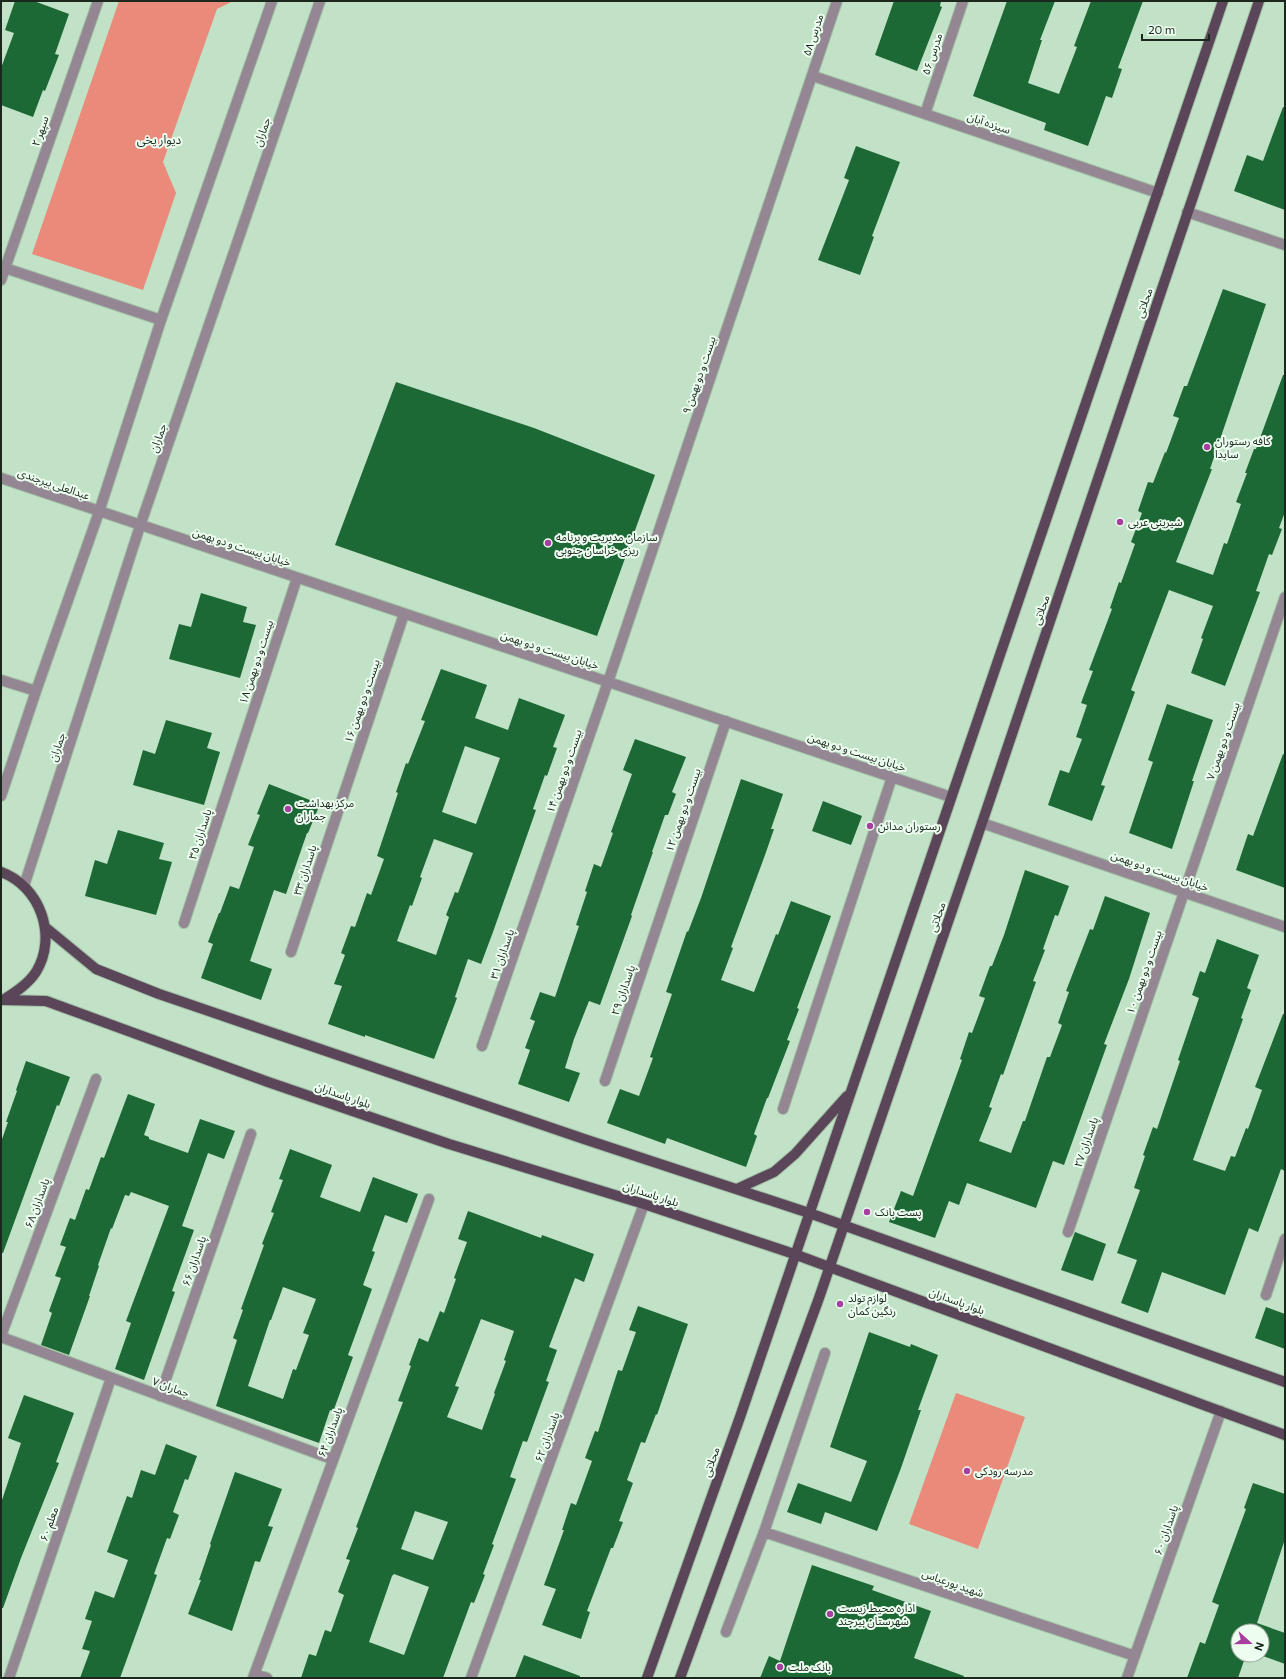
<svg xmlns="http://www.w3.org/2000/svg" width="1286" height="1679" font-family="Commissioner,'Noto Sans Arabic',sans-serif">
	<style>
		.green { fill: #ea8a7a }
		.building { fill: #1d6935; fill-rule: evenodd }
		.lines { fill: none; stroke-linecap: round; stroke-linejoin: round }
		.minor-casing { stroke: #a0bda4; stroke-width: 12 }
		.major-casing { stroke: #a0bda4; stroke-width: 12 }
		.minor { stroke: #948692; stroke-width: 10 }
		.major { stroke: #5b4558; stroke-width: 10 }
		.poi-dot { fill: #a73fa1; stroke: #edfef0; stroke-width: 1.5 }
		.labels { text-anchor: middle; stroke-width: 4; stroke-linejoin: round; paint-order: stroke }
		.street-label { font-size: 11px; fill: #1c281e; stroke: #edfef0 }
		.poi-label { font-size: 11px; fill: #1c281e; stroke: #edfef0; text-anchor: start }
		.neighbourhood-label { font-size: 12px; fill: #1c281e; stroke: #edfef0 }
	</style>
	<rect width="100%" height="100%" fill="#c1e2c6"/>
	<path class="green" d="M 119,1 L 233,1 L 217,9 L 163,162 L 176,193 L 143,290 L 32,254 Z
		M 956,1393 L 1025,1417 L 978,1549 L 909,1524 Z"/>
	<path class="building" d="M 15,1 L 34,1 L 69,14 L 55,54 L 59,55 L 45,91 L 43,90 L 33,117 L 1,105 L 1,68 L 14,33 L 5,30 Z
		M 894,1 L 941,1 L 940,6 L 942,7 L 917,71 L 875,55 Z
		M 1007,1 L 1055,1 L 1040,40 L 1042,40 L 1028,83 L 1059,94 L 1077,47 L 1074,46 L 1091,1 L 1143,1 L 1118,68 L 1122,69 L 1112,98 L 1106,96 L 1088,146 L 1044,130 L 1046,123 L 973,96 Z
		M 1283,107 L 1285,108 L 1285,210 L 1234,191 L 1247,155 L 1263,161 Z
		M 856,146 L 900,162 L 872,236 L 874,237 L 860,275 L 818,260 L 849,180 L 844,178 Z
		M 1223,289 L 1266,304 L 1210,469 L 1212,469 L 1176,562 L 1213,575 L 1224,543 L 1227,544 L 1241,504 L 1236,502 L 1247,473 L 1245,473 L 1254,449 L 1256,449 L 1283,375 L 1285,375 L 1285,512 L 1279,528 L 1282,529 L 1272,555 L 1269,554 L 1256,591 L 1260,592 L 1225,686 L 1191,673 L 1203,639 L 1201,638 L 1213,606 L 1169,590 L 1131,690 L 1135,692 L 1101,785 L 1105,786 L 1092,821 L 1048,805 L 1060,770 L 1069,773 L 1082,739 L 1076,737 L 1087,705 L 1081,703 L 1093,671 L 1089,670 L 1112,609 L 1110,608 L 1119,582 L 1121,583 L 1135,544 L 1131,542 L 1142,513 L 1138,511 L 1148,482 L 1153,483 L 1165,452 L 1166,453 L 1179,418 L 1173,416 L 1184,386 L 1187,386 Z
		M 396,382 L 534,428 L 655,475 L 597,636 L 335,545 Z
		M 201,593 L 247,607 L 243,622 L 256,625 L 240,678 L 169,659 L 179,624 L 191,627 Z
		M 441,669 L 487,685 L 475,718 L 508,730 L 519,698 L 565,715 L 553,747 L 557,748 L 547,776 L 545,775 L 533,809 L 536,810 L 493,932 L 481,964 L 468,959 L 455,997 L 457,998 L 434,1059 L 365,1035 L 365,1037 L 328,1024 L 342,986 L 334,984 L 345,955 L 341,953 L 351,926 L 355,927 L 367,893 L 371,895 L 384,859 L 377,856 L 398,793 L 396,792 L 406,763 L 408,764 L 425,721 L 421,720 ZM 465,746 L 500,758 L 476,824 L 442,812 ZM 434,839 L 473,853 L 458,893 L 455,892 L 446,915 L 449,917 L 436,955 L 397,941 L 410,905 L 412,906 L 422,878 L 420,877 Z
		M 1167,704 L 1213,720 L 1192,781 L 1194,781 L 1172,849 L 1129,833 L 1153,762 L 1148,760 Z
		M 166,720 L 212,733 L 207,748 L 220,752 L 204,805 L 133,785 L 143,750 L 155,754 Z
		M 635,739 L 686,757 L 672,792 L 676,794 L 668,815 L 665,815 L 652,852 L 653,852 L 631,915 L 632,916 L 600,1005 L 589,1001 L 574,1039 L 565,1068 L 580,1073 L 569,1102 L 518,1084 L 530,1050 L 525,1048 L 535,1021 L 530,1019 L 540,992 L 555,997 L 579,926 L 576,925 L 587,892 L 585,891 L 594,864 L 601,867 L 613,833 L 611,832 L 632,774 L 623,770 Z
		M 1283,754 L 1285,755 L 1285,888 L 1236,870 L 1248,834 L 1253,836 Z
		M 741,779 L 783,794 L 771,829 L 774,829 L 765,855 L 731,947 L 733,948 L 721,980 L 754,992 L 776,934 L 778,935 L 791,901 L 831,916 L 797,1008 L 799,1009 L 787,1040 L 790,1041 L 768,1098 L 767,1098 L 754,1134 L 757,1136 L 746,1167 L 667,1138 L 665,1144 L 607,1123 L 620,1089 L 639,1096 L 653,1058 L 650,1057 L 672,994 L 666,992 L 687,931 L 688,932 L 701,898 Z
		M 269,784 L 320,804 L 308,833 L 307,833 L 286,894 L 274,890 L 250,961 L 272,969 L 261,1000 L 201,978 L 213,944 L 208,942 L 219,913 L 220,913 L 230,886 L 239,889 L 254,847 L 248,845 L 260,815 L 257,814 Z
		M 823,801 L 862,816 L 851,845 L 812,831 Z
		M 118,830 L 164,843 L 159,859 L 172,862 L 156,915 L 85,896 L 95,860 L 107,864 Z
		M 1025,870 L 1069,886 L 1058,916 L 1055,915 L 1043,949 L 1045,950 L 1033,981 L 1036,982 L 1003,1075 L 1001,1074 L 989,1107 L 992,1108 L 979,1141 L 1011,1153 L 1023,1121 L 1025,1121 L 1047,1057 L 1050,1057 L 1062,1025 L 1058,1023 L 1069,992 L 1066,991 L 1090,929 L 1093,930 L 1105,896 L 1150,913 L 1129,979 L 1104,1044 L 1107,1045 L 1064,1165 L 1053,1161 L 1036,1208 L 967,1183 L 959,1205 L 949,1201 L 935,1238 L 889,1222 L 901,1191 L 913,1196 L 962,1060 L 960,1059 L 969,1032 L 972,1033 L 985,998 L 979,996 L 990,966 L 992,966 L 1004,935 Z
		M 1217,939 L 1259,955 L 1247,988 L 1251,990 L 1241,1018 L 1243,1019 L 1193,1160 L 1225,1171 L 1231,1156 L 1235,1157 L 1246,1128 L 1248,1129 L 1262,1090 L 1255,1087 L 1283,1014 L 1285,1014 L 1285,1171 L 1281,1169 L 1258,1232 L 1249,1228 L 1225,1295 L 1162,1272 L 1148,1313 L 1121,1303 L 1137,1260 L 1117,1253 L 1140,1190 L 1134,1188 L 1145,1156 L 1143,1155 L 1153,1127 L 1157,1129 L 1180,1061 L 1178,1060 L 1199,998 L 1192,995 L 1200,971 L 1205,973 Z
		M 26,1061 L 70,1077 L 59,1106 L 57,1105 L 3,1253 L 1,1253 L 1,1142 L 8,1122 L 6,1122 L 17,1091 L 16,1090 Z
		M 128,1094 L 155,1104 L 144,1135 L 149,1137 L 149,1139 L 188,1153 L 200,1119 L 235,1131 L 224,1159 L 208,1153 L 182,1226 L 194,1230 L 172,1291 L 175,1292 L 144,1380 L 115,1369 L 131,1323 L 126,1321 L 169,1206 L 131,1192 L 129,1196 L 125,1195 L 112,1229 L 111,1228 L 98,1265 L 99,1266 L 89,1296 L 90,1296 L 69,1355 L 41,1345 L 52,1313 L 49,1311 L 61,1278 L 55,1276 L 66,1247 L 60,1245 L 70,1218 L 75,1220 L 86,1189 L 89,1190 L 101,1157 L 104,1158 Z
		M 290,1149 L 332,1165 L 320,1197 L 360,1212 L 373,1177 L 418,1194 L 407,1223 L 385,1215 L 372,1251 L 375,1252 L 363,1285 L 372,1289 L 348,1355 L 353,1357 L 333,1412 L 330,1410 L 319,1443 L 216,1406 L 237,1340 L 233,1338 L 243,1310 L 241,1309 L 264,1245 L 262,1244 L 274,1213 L 271,1212 L 283,1180 L 279,1179 ZM 283,1287 L 316,1299 L 303,1333 L 309,1335 L 296,1370 L 293,1369 L 283,1399 L 248,1386 L 270,1320 L 271,1320 Z
		M 468,1211 L 541,1238 L 542,1235 L 594,1254 L 584,1282 L 575,1278 L 549,1347 L 557,1350 L 546,1381 L 549,1382 L 527,1442 L 523,1441 L 510,1477 L 516,1479 L 492,1544 L 494,1545 L 483,1574 L 485,1575 L 474,1603 L 471,1602 L 443,1678 L 301,1678 L 309,1654 L 316,1656 L 325,1630 L 331,1632 L 344,1595 L 338,1592 L 350,1560 L 346,1559 L 358,1528 L 356,1527 L 403,1402 L 398,1401 L 411,1366 L 409,1365 L 419,1338 L 428,1342 L 440,1311 L 444,1313 L 456,1279 L 454,1278 L 467,1242 L 458,1239 ZM 481,1319 L 514,1331 L 504,1360 L 506,1361 L 494,1393 L 495,1394 L 482,1430 L 447,1417 L 459,1387 L 455,1386 ZM 415,1511 L 448,1522 L 433,1560 L 401,1549 ZM 394,1574 L 429,1587 L 404,1655 L 369,1642 L 392,1576 Z
		M 1075,1232 L 1106,1244 L 1093,1281 L 1061,1270 Z
		M 638,1306 L 688,1324 L 657,1415 L 656,1414 L 645,1443 L 641,1442 L 627,1480 L 633,1483 L 619,1521 L 623,1522 L 613,1548 L 611,1548 L 587,1611 L 590,1612 L 581,1639 L 542,1625 L 556,1589 L 544,1585 L 564,1530 L 562,1530 L 571,1503 L 576,1505 L 592,1461 L 585,1458 L 595,1431 L 598,1432 L 618,1370 L 622,1371 L 636,1332 L 629,1330 Z
		M 1266,1307 L 1285,1314 L 1285,1349 L 1255,1338 Z
		M 869,1332 L 910,1347 L 911,1344 L 938,1355 L 918,1410 L 921,1410 L 901,1468 L 877,1531 L 825,1512 L 821,1524 L 787,1512 L 798,1483 L 851,1502 L 867,1461 L 830,1447 Z
		M 24,1395 L 74,1413 L 56,1462 L 59,1463 L 21,1558 L 3,1608 L 1,1608 L 1,1503 L 21,1443 L 8,1438 Z
		M 166,1444 L 197,1456 L 188,1480 L 185,1479 L 173,1512 L 179,1515 L 170,1539 L 167,1538 L 154,1574 L 157,1575 L 145,1609 L 120,1678 L 80,1678 L 90,1651 L 82,1649 L 92,1621 L 85,1619 L 95,1591 L 114,1598 L 128,1560 L 107,1552 L 127,1496 L 132,1498 L 141,1470 L 155,1475 Z
		M 235,1472 L 282,1489 L 268,1526 L 273,1527 L 260,1562 L 255,1561 L 232,1631 L 188,1614 L 201,1580 L 199,1580 L 211,1545 L 210,1544 Z
		M 1253,1483 L 1285,1494 L 1285,1539 L 1257,1623 L 1285,1633 L 1285,1664 L 1260,1655 L 1262,1655 L 1262,1631 L 1238,1631 L 1238,1655 L 1246,1655 L 1238,1678 L 1187,1678 L 1200,1642 L 1205,1644 L 1219,1605 L 1212,1602 L 1246,1509 L 1244,1508 Z
		M 812,1565 L 874,1586 L 872,1590 L 931,1611 L 914,1658 L 964,1676 L 963,1678 L 760,1678 L 769,1656 L 780,1661 Z
		M 524,1655 L 580,1676 L 580,1678 L 515,1678 Z"/>
	<g class="lines">
		<g class="minor-casing">
			<path id="minor" d="M 813,76 L 1158,193
				M 925,114 L 963,1
				M 1187,212 L 1285,245
				M 5,268 L 161,320
				M 1,280 L 98,1
				M 1,478 L 951,797
				M 1,680 L 36,691
				M 1,796 L 36,691 L 99,512 L 161,320 L 272,1
				M 982,823 L 1285,927
				M 24,886 L 140,526 L 320,1
				M 184,923 L 297,578
				M 291,952 L 404,614
				M 482,1046 L 608,682 L 837,1
				M 605,1081 L 726,721
				M 783,1109 L 892,777
				M 1068,1232 L 1285,597
				M 1266,1295 L 1285,1239
				M 1,1336 L 96,1079
				M 1,1337 L 332,1459
				M 160,1396 L 251,1134
				M 764,1532 L 1135,1656
				M 726,1632 L 764,1532 L 825,1353
				M 255,1674 L 267,1678
				M 9,1678 L 111,1378
				M 253,1678 L 429,1199
				M 471,1678 L 644,1204
				M 1127,1678 L 1221,1411"/>
		</g>
		<g class="major-casing">
			<path id="major" d="M 1,872 C 40,886 58,936 36,972 C 28,984 16,992 3,1000
				M 45,927 L 96,969 L 159,994 L 584,1139 L 809,1213 L 1285,1382
				M 3,1000 L 46,1001 L 268,1082 L 449,1144 L 644,1204 L 794,1254 L 1285,1435
				M 737,1189 L 774,1172 L 795,1154 L 847,1096
				M 647,1678 L 740,1417 L 1223,1
				M 680,1678 L 819,1298 L 982,823 L 1259,1"/>
		</g>
		<use href="#minor" class="minor"/>
		<use href="#major" class="major"/>
	</g>
	<g class="poi-dot">
		<circle cx="1207" cy="447" r="4"/>
		<circle cx="1120" cy="522" r="4"/>
		<circle cx="548" cy="543" r="4"/>
		<circle cx="288" cy="809" r="4"/>
		<circle cx="870" cy="826" r="4"/>
		<circle cx="867" cy="1212" r="4"/>
		<circle cx="840" cy="1304" r="4"/>
		<circle cx="967" cy="1471" r="4"/>
		<circle cx="830" cy="1614" r="4"/>
		<circle cx="780" cy="1667" r="4"/>
	</g>
	<g class="labels">
		<g class="street-label">
			<text transform="translate(813 35) rotate(-72)" y="4">مدرس ۵۸</text>
			<text transform="translate(932 54) rotate(-72)" y="4">مدرس ۵۶</text>
			<text transform="translate(989 123) rotate(19)" y="4">سیزده آبان</text>
			<text transform="translate(40 131) rotate(-71)" y="4">سپهر ۲</text>
			<text transform="translate(262 132) rotate(-71)" y="4">جماران</text>
			<text transform="translate(1144 303) rotate(-71)" y="4">محلاتی</text>
			<text transform="translate(699 375) rotate(-71)" y="4">بیست و دو بهمن ۹</text>
			<text transform="translate(158 438) rotate(-71)" y="4">جماران</text>
			<text transform="translate(54 484) rotate(19)" y="4">عبدالعلی بیرجندی</text>
			<text transform="translate(242 547) rotate(18)" y="4">خیابان بیست و دو بهمن</text>
			<text transform="translate(1041 610) rotate(-71)" y="4">محلاتی</text>
			<text transform="translate(550 650) rotate(18)" y="4">خیابان بیست و دو بهمن</text>
			<text transform="translate(256 662) rotate(-72)" y="4">بیست و دو بهمن ۱۸</text>
			<text transform="translate(362 701) rotate(-71)" y="4">بیست و دو بهمن ۱۶</text>
			<text transform="translate(1223 741) rotate(-71)" y="4">بیست و دو بهمن ۷</text>
			<text transform="translate(57 747) rotate(-72)" y="4">جماران</text>
			<text transform="translate(857 752) rotate(18)" y="4">خیابان بیست و دو بهمن</text>
			<text transform="translate(564 771) rotate(-71)" y="4">بیست و دو بهمن ۱۴</text>
			<text transform="translate(683 810) rotate(-71)" y="4">بیست و دو بهمن ۱۲</text>
			<text transform="translate(200 834) rotate(-72)" y="4">پاسداران ۳۵</text>
			<text transform="translate(305 870) rotate(-72)" y="4">پاسداران ۳۳</text>
			<text transform="translate(1160 871) rotate(19)" y="4">خیابان بیست و دو بهمن</text>
			<text transform="translate(937 917) rotate(-71)" y="4">محلاتی</text>
			<text transform="translate(502 954) rotate(-71)" y="4">پاسداران ۳۱</text>
			<text transform="translate(1144 972) rotate(-71)" y="4">بیست و دو بهمن ۱۰</text>
			<text transform="translate(623 990) rotate(-71)" y="4">پاسداران ۲۹</text>
			<text transform="translate(343 1095) rotate(19)" y="4">بلوار پاسداران</text>
			<text transform="translate(1086 1142) rotate(-71)" y="4">پاسداران ۲۷</text>
			<text transform="translate(651 1194) rotate(18)" y="4">بلوار پاسداران</text>
			<text transform="translate(37 1203) rotate(-70)" y="4">پاسداران ۶۸</text>
			<text transform="translate(194 1261) rotate(-71)" y="4">پاسداران ۶۶</text>
			<text transform="translate(957 1301) rotate(20)" y="4">بلوار پاسداران</text>
			<text transform="translate(171 1387) rotate(20)" y="4">جماران ۷</text>
			<text transform="translate(330 1432) rotate(-70)" y="4">پاسداران ۶۴</text>
			<text transform="translate(547 1437) rotate(-70)" y="4">پاسداران ۶۲</text>
			<text transform="translate(711 1462) rotate(-71)" y="4">محلاتی</text>
			<text transform="translate(49 1524) rotate(-71)" y="4">معلم ۶۰</text>
			<text transform="translate(1166 1530) rotate(-71)" y="4">پاسداران ۶۰</text>
			<text transform="translate(953 1583) rotate(19)" y="4">شهید پورعباس</text>
		</g>
		<g class="poi-label">
			<text x="1215" y="445">کافه رستوران<tspan x="1215" dy="13">سایدا</tspan></text>
			<text x="1128" y="526">شیرینی عربی</text>
			<text x="556" y="541">سازمان مدیریت و برنامه<tspan x="556" dy="13">ریزی خراسان جنوبی</tspan></text>
			<text x="296" y="807">مرکز بهداشت<tspan x="296" dy="13">جماران</tspan></text>
			<text x="878" y="830">رستوران مدائن</text>
			<text x="875" y="1216">پست بانک</text>
			<text x="848" y="1302">لوازم تولد<tspan x="848" dy="13">رنگین کمان</tspan></text>
			<text x="975" y="1475">مدرسه رودکی</text>
			<text x="838" y="1612">اداره محیط زیست<tspan x="838" dy="13">شهرستان بیرجند</tspan></text>
			<text x="788" y="1671">بانک ملت</text>
		</g>
		<g class="neighbourhood-label">
			<text x="159" y="144">دیوار یخی</text>
		</g>
	</g>
	<rect width="1286" height="1679" fill="none" stroke="#1c281e" stroke-width="4"/>
	<g transform="translate(1250 1643) rotate(111)"><circle r="19" fill="#edfef0" stroke="#99a89c"/>
	<path d="M0-3L7 15L0 10L-7 15Z" fill="#a73fa1"/>
	<text y="-6" font-size="11" font-weight="bold" text-anchor="middle" fill="#1c281e">N</text>
	</g>
	<path d="M1142 34v6h67v-6" fill="none" stroke="#1c281e" stroke-width="2"/>
	<text x="1148" y="34" font-size="12" fill="#1c281e" stroke="#edfef0" stroke-width="3" paint-order="stroke">20 m</text>
</svg>
